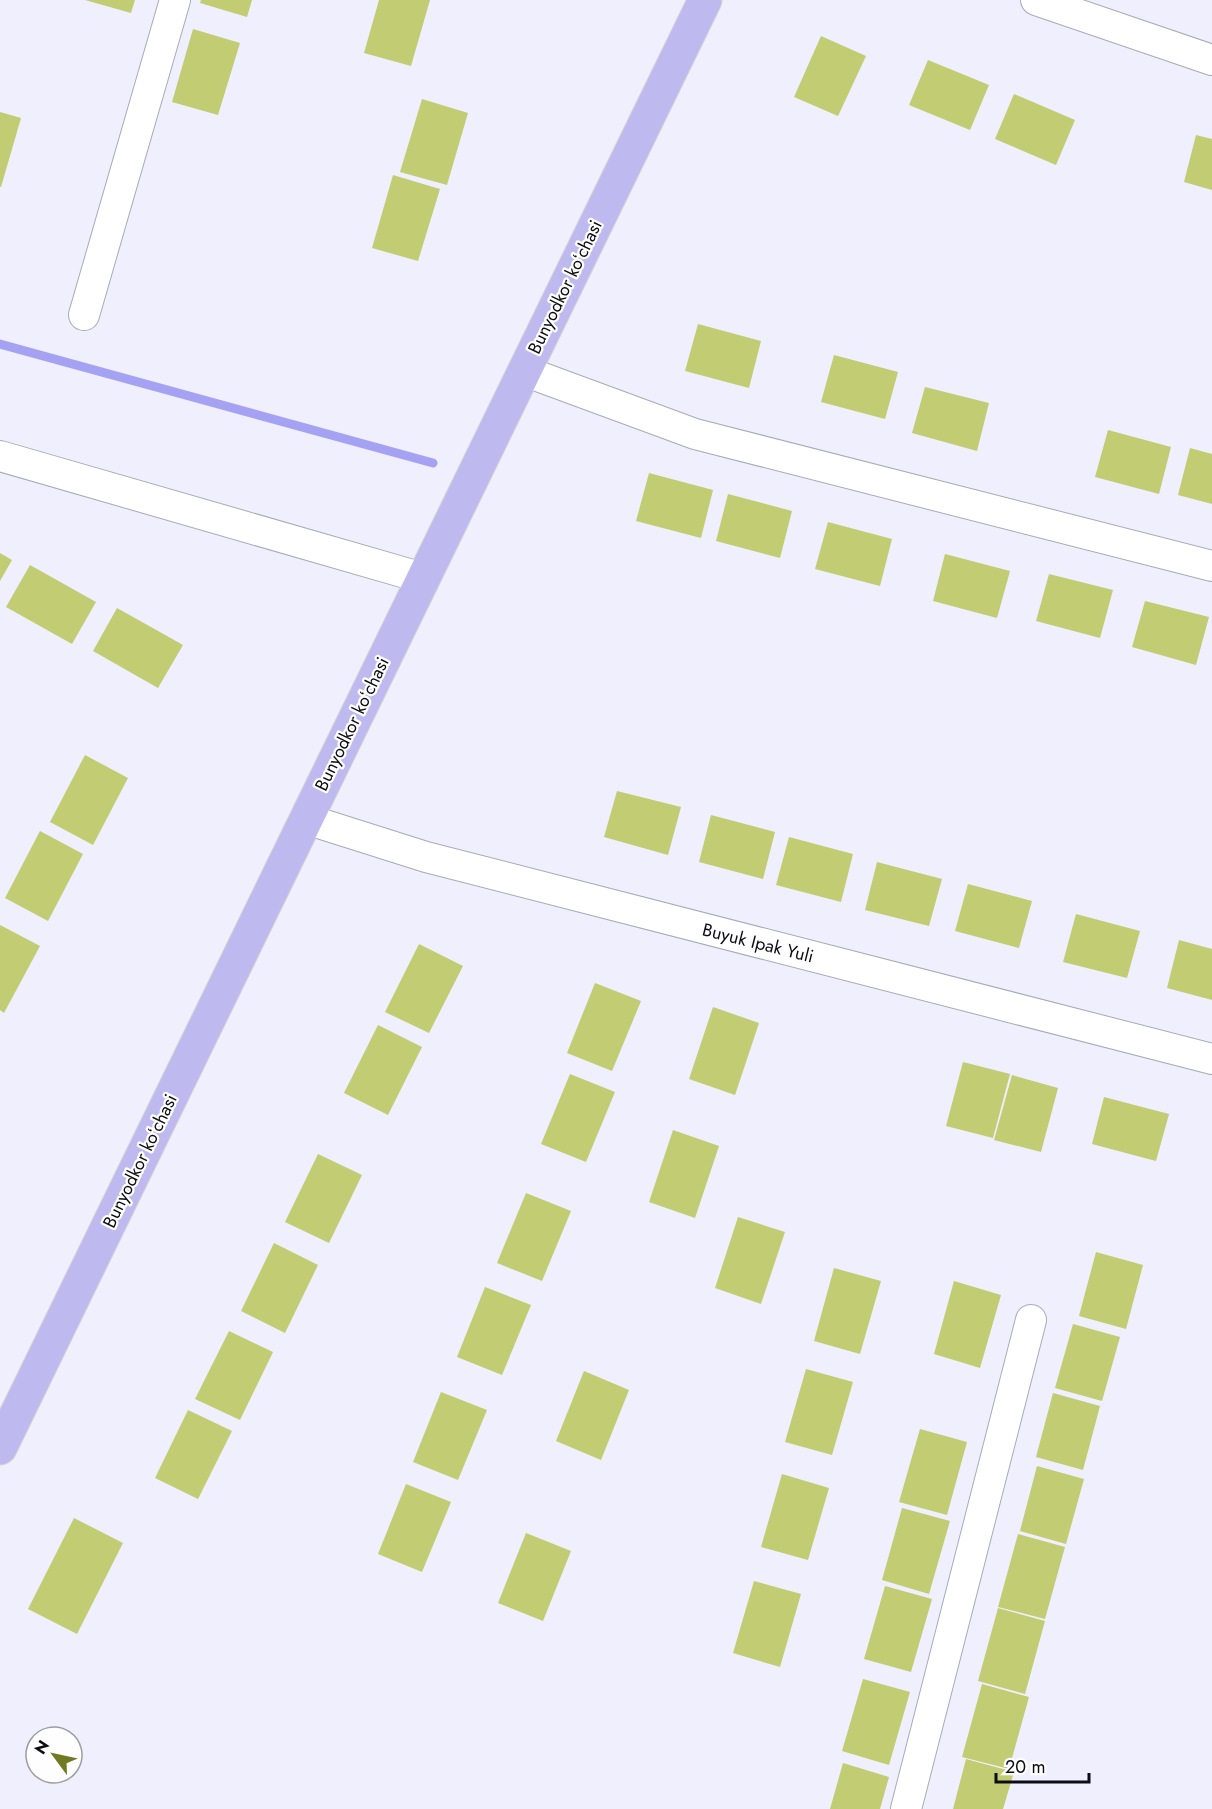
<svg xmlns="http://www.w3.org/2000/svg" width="1212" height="1809" font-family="Jost,sans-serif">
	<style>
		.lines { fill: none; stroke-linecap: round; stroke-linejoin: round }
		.stream { stroke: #a6a2f3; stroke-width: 9 }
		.building { fill: #c2cc72 }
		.minor-casing { stroke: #a9aab8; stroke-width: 32 }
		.major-casing { stroke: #d3d3d4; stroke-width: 35 }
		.minor { stroke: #fff; stroke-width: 30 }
		.major { stroke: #bebaef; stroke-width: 33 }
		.labels { text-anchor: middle; stroke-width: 4.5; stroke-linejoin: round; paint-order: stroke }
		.street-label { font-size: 18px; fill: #0c0c11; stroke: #fefefe }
	</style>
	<rect width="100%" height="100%" fill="#efeffe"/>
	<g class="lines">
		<path class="stream" d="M 0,344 L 433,463"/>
	</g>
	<path class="building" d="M 85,0 L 135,0 L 131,13 Z
		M 201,0 L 252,0 L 247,17 L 200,3 Z
		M 379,0 L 430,0 L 411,66 L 364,53 Z
		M 193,29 L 240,43 L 218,115 L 172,102 Z
		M 821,36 L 866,56 L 838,116 L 794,97 Z
		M 928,60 L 989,85 L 970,130 L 909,105 Z
		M 1014,94 L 1075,120 L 1056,165 L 995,139 Z
		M 422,99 L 468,113 L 447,185 L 400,172 Z
		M 0,112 L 21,118 L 1,187 L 0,187 Z
		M 1196,135 L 1212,139 L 1212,190 L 1184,182 Z
		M 393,175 L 440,189 L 418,261 L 372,248 Z
		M 698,324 L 761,341 L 749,388 L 685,371 Z
		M 834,355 L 898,372 L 885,419 L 821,402 Z
		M 925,387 L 989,403 L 977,451 L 912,433 Z
		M 1108,430 L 1171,447 L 1159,494 L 1095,477 Z
		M 1190,448 L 1212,454 L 1212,504 L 1178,495 Z
		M 649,473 L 713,490 L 701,538 L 636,521 Z
		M 728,494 L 792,511 L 780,558 L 716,541 Z
		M 828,522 L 892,539 L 880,586 L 815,569 Z
		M 0,553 L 12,560 L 0,581 Z
		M 945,554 L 1010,571 L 997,618 L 933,601 Z
		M 30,565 L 96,602 L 72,644 L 6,607 Z
		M 1049,574 L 1113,590 L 1100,638 L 1036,621 Z
		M 1145,601 L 1209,617 L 1196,665 L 1132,647 Z
		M 117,608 L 183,645 L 158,688 L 93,651 Z
		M 85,755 L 128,778 L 93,845 L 50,822 Z
		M 617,791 L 681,807 L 668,855 L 604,837 Z
		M 711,815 L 775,832 L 763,879 L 699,862 Z
		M 40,831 L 83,854 L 48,921 L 5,898 Z
		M 789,837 L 853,854 L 841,902 L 776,885 Z
		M 877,862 L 942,879 L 929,926 L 865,910 Z
		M 968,884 L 1032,901 L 1019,948 L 955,931 Z
		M 1076,914 L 1140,931 L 1127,978 L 1063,962 Z
		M 0,925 L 40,946 L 4,1013 L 0,1010 Z
		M 1179,940 L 1212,949 L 1212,1000 L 1167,988 Z
		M 419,944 L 463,966 L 429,1033 L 385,1012 Z
		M 595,983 L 641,1001 L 612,1071 L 567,1053 Z
		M 713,1007 L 759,1023 L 735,1095 L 689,1079 Z
		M 378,1025 L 422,1047 L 388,1115 L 344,1093 Z
		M 963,1062 L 1010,1074 L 993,1138 L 946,1126 Z
		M 570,1074 L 615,1092 L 586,1162 L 541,1144 Z
		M 1012,1075 L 1058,1088 L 1041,1152 L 994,1140 Z
		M 1104,1097 L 1169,1114 L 1156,1161 L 1092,1144 Z
		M 673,1130 L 719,1146 L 695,1218 L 649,1202 Z
		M 318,1154 L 362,1175 L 329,1243 L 285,1222 Z
		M 526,1193 L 571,1211 L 542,1281 L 497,1263 Z
		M 738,1217 L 785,1232 L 761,1304 L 715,1288 Z
		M 274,1243 L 318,1265 L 285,1333 L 241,1311 Z
		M 1096,1252 L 1143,1265 L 1126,1329 L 1079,1316 Z
		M 834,1268 L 881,1281 L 860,1354 L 814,1341 Z
		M 954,1281 L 1001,1295 L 980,1368 L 934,1354 Z
		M 485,1287 L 531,1305 L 502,1375 L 457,1357 Z
		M 1073,1324 L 1120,1337 L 1102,1401 L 1055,1388 Z
		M 229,1331 L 273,1352 L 240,1420 L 195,1399 Z
		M 806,1369 L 853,1382 L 832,1455 L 785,1442 Z
		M 584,1371 L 629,1390 L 601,1460 L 556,1441 Z
		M 441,1392 L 487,1410 L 458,1480 L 413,1462 Z
		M 1053,1393 L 1100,1406 L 1083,1470 L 1036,1457 Z
		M 188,1410 L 232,1431 L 198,1499 L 155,1478 Z
		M 920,1429 L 967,1442 L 947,1515 L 899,1502 Z
		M 1037,1466 L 1084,1479 L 1066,1544 L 1020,1531 Z
		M 782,1474 L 829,1488 L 808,1560 L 761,1547 Z
		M 406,1484 L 451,1502 L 422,1572 L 378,1554 Z
		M 902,1508 L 950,1521 L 929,1594 L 882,1580 Z
		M 74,1518 L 123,1543 L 77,1634 L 28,1609 Z
		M 526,1533 L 571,1551 L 543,1621 L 498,1603 Z
		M 1018,1534 L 1065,1547 L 1045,1619 L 998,1607 Z
		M 754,1581 L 801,1594 L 780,1667 L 733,1653 Z
		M 885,1586 L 932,1599 L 911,1672 L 864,1659 Z
		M 998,1608 L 1045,1621 L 1025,1694 L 978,1681 Z
		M 863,1679 L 910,1692 L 889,1765 L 842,1751 Z
		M 982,1684 L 1029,1697 L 1009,1769 L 962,1757 Z
		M 966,1759 L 1014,1772 L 1003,1809 L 953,1809 Z
		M 843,1763 L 889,1777 L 880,1809 L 830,1809 Z"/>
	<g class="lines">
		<g class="minor-casing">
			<path id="minor" d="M 1036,0 L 1212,60
				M 84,315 L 175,0
				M 524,371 L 695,434 L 1212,566
				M 0,456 L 423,578
				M 306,819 L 426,857 L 1212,1059
				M 906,1809 L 1031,1320"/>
		</g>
		<g class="major-casing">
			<path id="major" d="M 0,1448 L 705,0"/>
		</g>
		<use href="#minor" class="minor"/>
		<use href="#major" class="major"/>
	</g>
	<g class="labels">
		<g class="street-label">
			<text transform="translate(565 287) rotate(-64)" y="6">Bunyodkor koʻchasi</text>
			<text transform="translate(352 724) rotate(-64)" y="6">Bunyodkor koʻchasi</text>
			<text transform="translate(758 943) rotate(14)" y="6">Buyuk Ipak Yuli</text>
			<text transform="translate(140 1161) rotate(-64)" y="6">Bunyodkor koʻchasi</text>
		</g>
	</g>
	<g transform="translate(54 1755) rotate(303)"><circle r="28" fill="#fefefe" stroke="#9d9d9f" stroke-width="1.5"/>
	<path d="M0-4.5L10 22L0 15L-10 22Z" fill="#717923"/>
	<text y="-9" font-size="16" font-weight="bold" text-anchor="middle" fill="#0c0c11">N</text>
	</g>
	<path d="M996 1773v9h93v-9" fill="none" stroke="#0c0c11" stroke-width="3"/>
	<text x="1005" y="1773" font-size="18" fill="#0c0c11" stroke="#fefefe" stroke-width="4.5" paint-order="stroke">20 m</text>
</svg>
